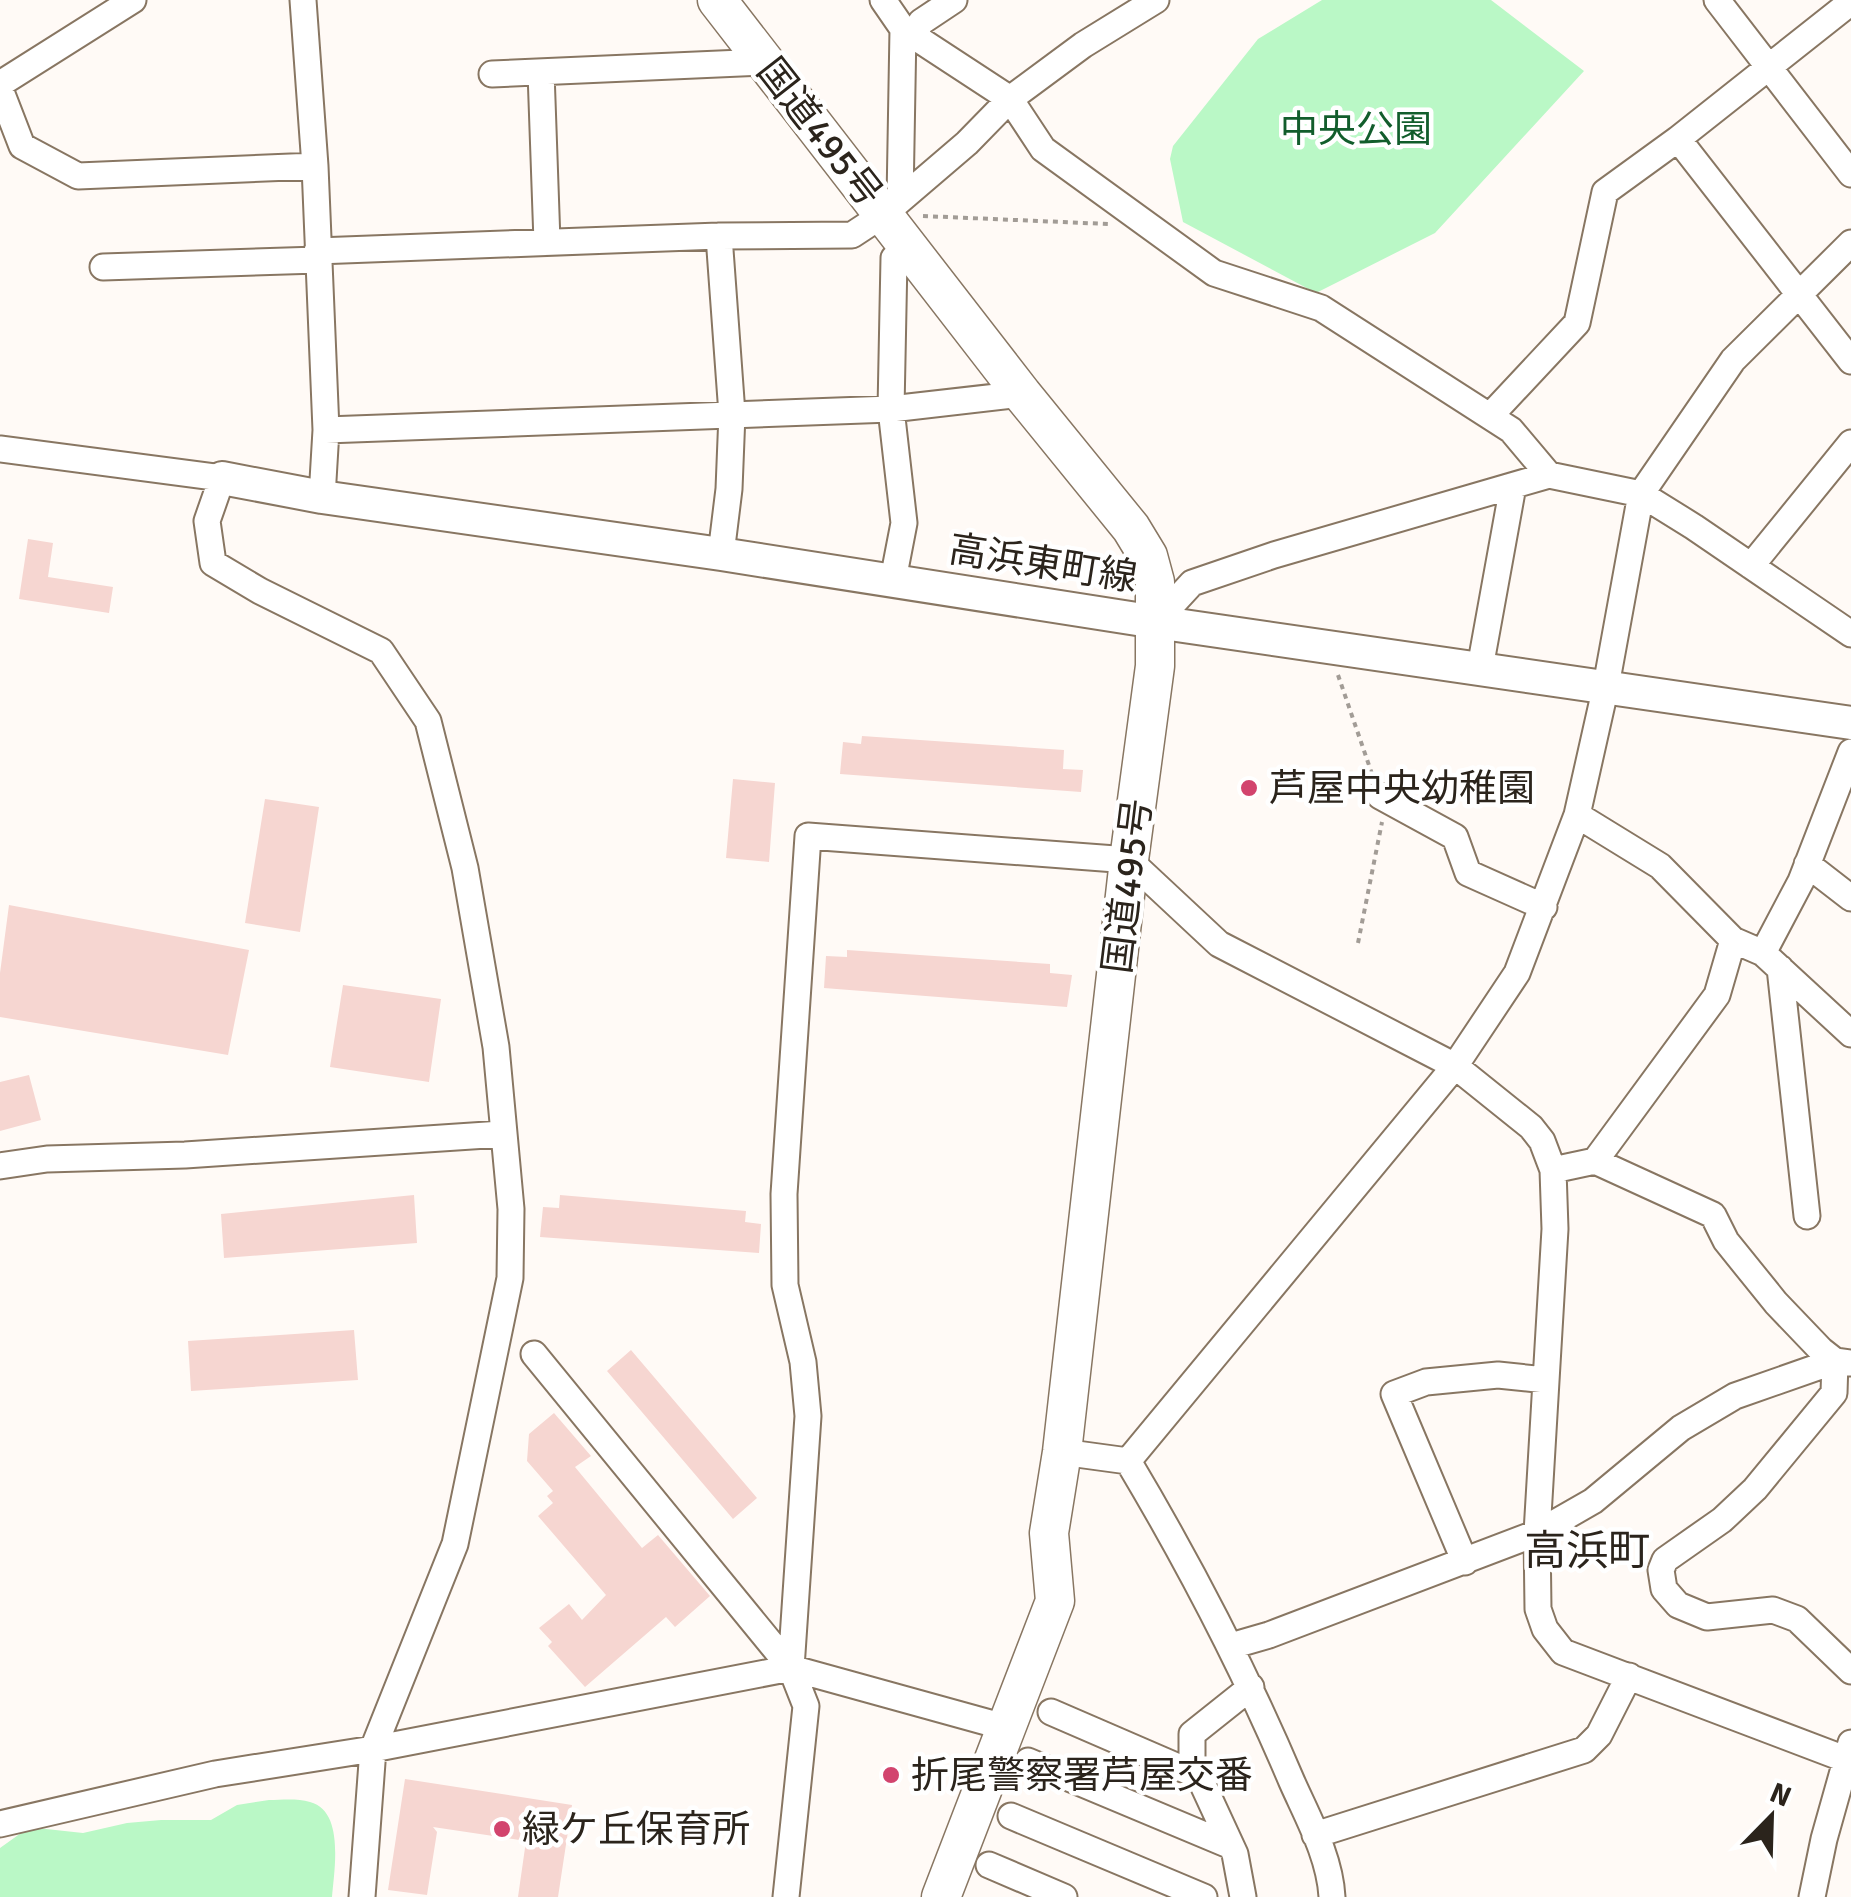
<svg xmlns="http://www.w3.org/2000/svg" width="1851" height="1897" font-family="Signika,'Noto Sans JP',sans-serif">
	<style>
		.green { fill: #baf8c6 }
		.building { fill: #f6d6d1 }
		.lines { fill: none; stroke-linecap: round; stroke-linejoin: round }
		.minor-casing { stroke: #887662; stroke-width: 29 }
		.major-casing { stroke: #887662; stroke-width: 36 }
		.highway-casing { stroke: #887662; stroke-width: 41 }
		.path { stroke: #a29c96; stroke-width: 4; stroke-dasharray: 5 5; stroke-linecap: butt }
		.minor { stroke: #fff; stroke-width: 25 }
		.major { stroke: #fff; stroke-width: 32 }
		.highway { stroke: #fff; stroke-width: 38 }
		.poi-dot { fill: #d2446e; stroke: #fff; stroke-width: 4 }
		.labels { text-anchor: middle; stroke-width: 9; stroke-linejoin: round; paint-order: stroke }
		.park-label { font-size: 38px; fill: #125d2c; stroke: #fff }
		.street-label { font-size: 38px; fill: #2b241c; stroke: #fff }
		.poi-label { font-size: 38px; fill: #2b241c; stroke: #fff; text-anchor: start }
		.quarter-label { font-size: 42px; fill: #2b241c; stroke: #fff }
	</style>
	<rect width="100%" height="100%" fill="#fffaf6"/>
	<path class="green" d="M 1322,0 L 1491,0 L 1584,71 L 1435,233 L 1316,293 L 1183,222 L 1170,159 L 1173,146 L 1258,39 Z
		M 269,1800 C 281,1800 297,1798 310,1802 C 345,1811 334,1871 332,1897 L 0,1897 L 0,1848 L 21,1833 L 37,1828 L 83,1833 L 127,1823 L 161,1820 L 211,1820 L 237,1805 Z"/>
	<path class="building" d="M 28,539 L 53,543 L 48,577 L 113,587 L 109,613 L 19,599 Z
		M 862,736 L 1064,750 L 1063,769 L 1083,770 L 1081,792 L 840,774 L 843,742 L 861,744 Z
		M 733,779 L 775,783 L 769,862 L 726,858 Z
		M 265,799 L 319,807 L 300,932 L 245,923 Z
		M 9,905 L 249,950 L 228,1055 L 0,1017 L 0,973 Z
		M 847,950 L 1050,964 L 1050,973 L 1072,975 L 1067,1007 L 824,988 L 826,956 L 847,957 Z
		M 343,985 L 441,999 L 429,1082 L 330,1067 Z
		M 29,1075 L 41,1120 L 0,1131 L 0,1082 Z
		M 414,1195 L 417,1243 L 224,1258 L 221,1214 Z
		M 560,1195 L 746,1211 L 745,1222 L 761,1224 L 759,1253 L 540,1237 L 543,1207 L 559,1208 Z
		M 354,1330 L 358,1380 L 191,1391 L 188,1341 Z
		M 631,1350 L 757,1498 L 733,1519 L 607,1371 Z
		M 554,1413 L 591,1456 L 575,1467 L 642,1548 L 658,1535 L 710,1596 L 675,1627 L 666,1617 L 585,1687 L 548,1646 L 552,1642 L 539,1628 L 569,1604 L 582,1620 L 606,1595 L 538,1516 L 553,1503 L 547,1496 L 553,1491 L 527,1461 L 529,1434 Z
		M 405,1779 L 572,1805 L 558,1897 L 518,1897 L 526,1841 L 433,1827 L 437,1832 L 427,1895 L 388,1890 Z"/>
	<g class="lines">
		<g class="minor-casing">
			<path id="minor" d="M 303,0 L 315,166 L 326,430 L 322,497
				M 883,0 L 903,29 L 1010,99 L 1043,149 L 1214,273 L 1321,308 L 1511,430 L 1549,475
				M 1717,0 L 1851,174
				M 1851,2 L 1678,139 L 1851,361
				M 914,35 L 921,22 L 954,0
				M 541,72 L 547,242
				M 492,74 L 766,62
				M 0,84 L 133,0
				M 0,89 L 22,146 L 78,176 L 315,166
				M 900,200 L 903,29
				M 719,236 L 732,414 L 729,489 L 721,554
				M 317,251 L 719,236 L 852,235 L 884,214 L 967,143 L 1010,99 L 1083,45 L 1156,0
				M 103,267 L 318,260
				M 1490,416 L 1577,323 L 1605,192 L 1678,139
				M 326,430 L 891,409 L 1022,394
				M 0,449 L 222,478 L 207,521 L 213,563 L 260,591 L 381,651 L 428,721 L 465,868 L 496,1047 L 511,1209 L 510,1278 L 455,1544 L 373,1749 L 362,1897
				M 1751,566 L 1851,443
				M 893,580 L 904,523 L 891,409 L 894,258 L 910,248
				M 1156,622 L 1192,583 L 1274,555 L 1549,475 L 1641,494 L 1694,527 L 1851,634
				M 1480,668 L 1513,486
				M 1380,796 L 1455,837 L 1468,873 L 1544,907
				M 1577,815 L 1660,866 L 1733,940 L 1763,953 L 1851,1034
				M 1807,864 L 1851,898
				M 1763,953 L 1801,881 L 1851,752
				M 1780,968 L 1807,1216
				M 1595,1161 L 1717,995 L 1733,940
				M 0,1166 L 47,1159 L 185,1155 L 502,1134
				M 1553,1170 L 1595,1161 L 1713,1215 L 1726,1241 L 1776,1303 L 1821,1350 L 1835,1361
				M 534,1354 L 791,1668 L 806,1706 L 786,1897
				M 1835,1361 L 1834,1393 L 1755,1489 L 1722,1520 L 1665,1560 L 1661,1570 L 1664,1589 L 1678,1605 L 1707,1617 L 1773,1610 L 1797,1619 L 1851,1671
				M 1062,1452 L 1128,1461
				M 1128,1461 L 1455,1066 L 1517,973 L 1577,815 L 1606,686 L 1641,494 L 1733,360 L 1851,243
				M 1128,1461 C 1190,1565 1245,1671 1292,1782 C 1308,1818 1330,1857 1332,1897
				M 1465,1562 L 1394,1394 L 1426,1382 L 1498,1375 L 1546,1380
				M 1231,1646 L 1269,1635 L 1537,1533 L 1593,1501 L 1681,1428 L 1735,1396 L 1835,1361 L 1851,1363
				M 791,1668 L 808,1416 L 803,1362 L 785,1285 L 784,1194 L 808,836 L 1129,860 L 1219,944 L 1455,1066 L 1531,1127 L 1542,1141 L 1553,1170 L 1555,1229 L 1537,1533 L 1538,1609 L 1545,1629 L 1563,1652 L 1845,1759
				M 1051,1712 L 1199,1776
				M 1028,1761 L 1231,1846
				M 1011,1816 L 1204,1897
				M 0,1824 L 215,1774 L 373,1749 L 791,1668 L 1008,1728
				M 1315,1835 L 1584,1750 L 1599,1735 L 1629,1676
				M 989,1865 L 1064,1897
				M 1243,1897 L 1235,1854 L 1192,1761 L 1192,1734 L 1251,1687
				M 1812,1897 L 1824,1839 L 1851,1743"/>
		</g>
		<g class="major-casing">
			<path id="major" d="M 222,478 L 322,497 L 721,554 L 1156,622 L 1851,723"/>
		</g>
		<g class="highway-casing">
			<path id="highway" d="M 717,0 L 1022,394 L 1131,528 L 1148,556 L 1155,582 L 1155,666 L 1129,860 L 1062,1452 L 1049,1533 L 1055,1601 L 941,1897"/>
		</g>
		<path class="path" d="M 923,216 L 1108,224
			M 1338,675 L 1372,774
			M 1358,943 L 1382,822"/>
		<use href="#minor" class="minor"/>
		<use href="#major" class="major"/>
		<use href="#highway" class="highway"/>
	</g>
	<g class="poi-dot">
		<circle cx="1249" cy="788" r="10"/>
		<circle cx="891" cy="1775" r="10"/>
		<circle cx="502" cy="1829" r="10"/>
	</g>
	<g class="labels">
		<g class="park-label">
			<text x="1356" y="142">中央公園</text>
		</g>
		<g class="street-label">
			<text transform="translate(820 132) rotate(52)" y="13">国道495号</text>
			<text transform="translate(1043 563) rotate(9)" y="13">高浜東町線</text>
			<text transform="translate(1127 886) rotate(-83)" y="13">国道495号</text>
		</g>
		<g class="poi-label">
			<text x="1269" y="801">芦屋中央幼稚園</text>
			<text x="911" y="1788">折尾警察署芦屋交番</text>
			<text x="522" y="1842">緑ケ丘保育所</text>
		</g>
		<g class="quarter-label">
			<text x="1587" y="1565">高浜町</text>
		</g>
	</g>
	<g transform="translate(1771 1817) rotate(23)" stroke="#ffffff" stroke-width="8" paint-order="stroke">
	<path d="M0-8L18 38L0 25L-18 38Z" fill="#2b241c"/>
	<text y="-15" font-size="28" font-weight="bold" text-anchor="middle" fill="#2b241c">N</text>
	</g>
</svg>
